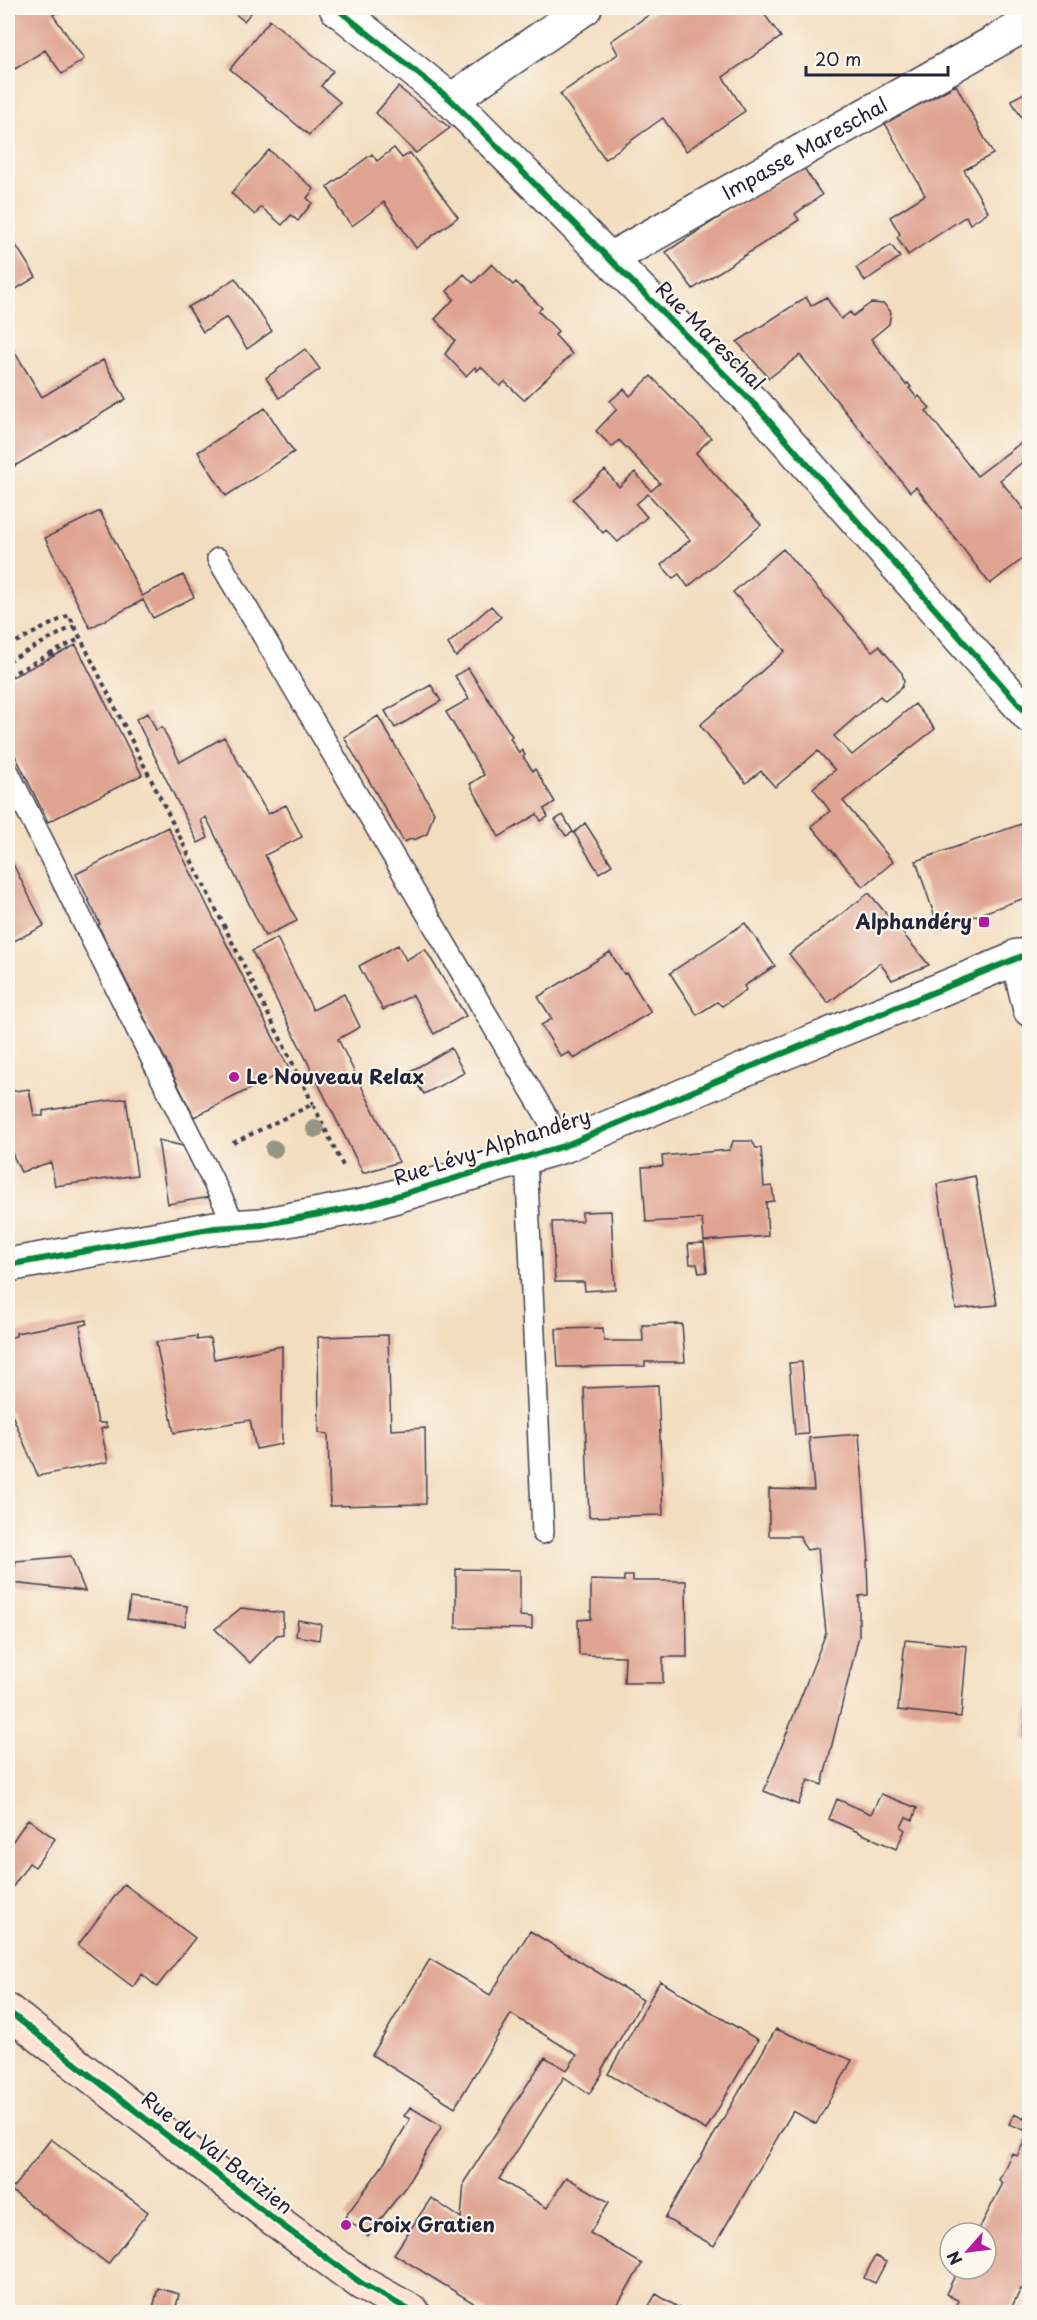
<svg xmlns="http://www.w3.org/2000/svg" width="1037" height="2320" font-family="'Playpen Sans',sans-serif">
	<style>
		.building { fill: #dfa391 }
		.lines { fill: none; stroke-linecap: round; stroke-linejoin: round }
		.lane-casing { stroke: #413e4f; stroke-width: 24 }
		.street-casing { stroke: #413e4f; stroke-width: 36 }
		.secondary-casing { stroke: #413e4f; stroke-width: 36 }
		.path { stroke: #413e4f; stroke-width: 4; stroke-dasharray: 4.5 4.5; stroke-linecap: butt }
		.lane { stroke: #fff; stroke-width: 21 }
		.street { stroke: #fff; stroke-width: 33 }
		.secondary { stroke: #fee3d2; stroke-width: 33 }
		.cycleway-casing { stroke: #fbf7ec; stroke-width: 10 }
		.cycleway { stroke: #00873e; stroke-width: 6 }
		.tree { fill: #969584 }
		.poi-dot { fill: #b5179e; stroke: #fbf7ec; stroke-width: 2 }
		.labels { text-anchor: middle; stroke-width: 4.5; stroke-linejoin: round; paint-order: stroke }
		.street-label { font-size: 20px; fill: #22223b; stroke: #fbf7ec }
		.poi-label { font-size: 20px; font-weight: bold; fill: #22223b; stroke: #fbf7ec; text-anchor: start }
	</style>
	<rect width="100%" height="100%" fill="#fbf7ec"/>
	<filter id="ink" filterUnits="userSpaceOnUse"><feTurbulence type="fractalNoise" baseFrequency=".0167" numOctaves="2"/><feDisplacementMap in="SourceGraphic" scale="12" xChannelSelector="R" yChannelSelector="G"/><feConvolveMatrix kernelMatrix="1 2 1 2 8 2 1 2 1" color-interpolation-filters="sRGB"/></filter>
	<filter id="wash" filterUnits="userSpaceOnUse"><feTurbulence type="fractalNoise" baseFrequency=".008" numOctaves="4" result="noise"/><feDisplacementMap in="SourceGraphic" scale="24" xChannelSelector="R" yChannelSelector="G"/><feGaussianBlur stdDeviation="1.35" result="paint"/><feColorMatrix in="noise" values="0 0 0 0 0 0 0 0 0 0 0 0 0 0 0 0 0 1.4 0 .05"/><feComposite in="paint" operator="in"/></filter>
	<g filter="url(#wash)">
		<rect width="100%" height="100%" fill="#f3ddbf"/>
		<g id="blocks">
			<path class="building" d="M 8,8 L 63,8 L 53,15 L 84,59 L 62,74 L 45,50 L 15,69 L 8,57 Z
				M 228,8 L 255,8 L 244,21 Z
				M 659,8 L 675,8 L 678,13 L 686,8 L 760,8 L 781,37 L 723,77 L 745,111 L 686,151 L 663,118 L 605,159 L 560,94 L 618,54 L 611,41 Z
				M 270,20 L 333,71 L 321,86 L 340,102 L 309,135 L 230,69 Z
				M 956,85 L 993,154 L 964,170 L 988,212 L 970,224 L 966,216 L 908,255 L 897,237 L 900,234 L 890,217 L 925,195 L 885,123 Z
				M 398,87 L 450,128 L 416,153 L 376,113 Z
				M 1030,90 L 1030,131 L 1011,100 Z
				M 394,148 L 402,158 L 410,153 L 458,217 L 416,248 L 384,202 L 352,226 L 338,208 L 338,204 L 327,187 L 372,154 L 377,161 Z
				M 269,150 L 314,189 L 307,198 L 312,203 L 298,221 L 291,215 L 282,225 L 261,207 L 255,215 L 231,193 Z
				M 804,168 L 822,195 L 795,214 L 799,220 L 693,289 L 666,252 L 736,206 Z
				M 12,239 L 36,277 L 8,294 L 8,241 Z
				M 891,245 L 900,257 L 865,281 L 856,268 Z
				M 492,264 L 513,285 L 516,282 L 542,308 L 538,311 L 558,331 L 555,335 L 572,354 L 524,400 L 505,382 L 500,386 L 481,367 L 477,371 L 475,367 L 466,376 L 445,354 L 455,340 L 435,319 L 454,299 L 447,291 L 464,274 L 473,283 Z
				M 235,278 L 272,331 L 247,349 L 227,317 L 203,332 L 188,307 L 212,294 Z
				M 806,297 L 811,306 L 826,297 L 841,319 L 850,312 L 853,316 L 871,303 L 884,304 L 891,312 L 889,324 L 871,339 L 906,385 L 908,383 L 911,387 L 909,388 L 917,398 L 919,396 L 930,408 L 926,411 L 977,476 L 1030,436 L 1030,456 L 1000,480 L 1030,517 L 1030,553 L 990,584 L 916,487 L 910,492 L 800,355 L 769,378 L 737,342 Z
				M 8,341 L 42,397 L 103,360 L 126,399 L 10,469 L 8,465 Z
				M 305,349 L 320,369 L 279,398 L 266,378 Z
				M 651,376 L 711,438 L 696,453 L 761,525 L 688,587 L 679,574 L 673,578 L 661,565 L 690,540 L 648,494 L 636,504 L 647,517 L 618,542 L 606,530 L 603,533 L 573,499 L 605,470 L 619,487 L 635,472 L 651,491 L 660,483 L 619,440 L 612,447 L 596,431 L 617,409 L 610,401 L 624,389 L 630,396 Z
				M 265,408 L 294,452 L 226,496 L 198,452 Z
				M 100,511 L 142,596 L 183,575 L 194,597 L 153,618 L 143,600 L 90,628 L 45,538 Z
				M 783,549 L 872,651 L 879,646 L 902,673 L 904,681 L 902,687 L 885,701 L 880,696 L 834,736 L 852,755 L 915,704 L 935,729 L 843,801 L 893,862 L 863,887 L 811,826 L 830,811 L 813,788 L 835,770 L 818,751 L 775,787 L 761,771 L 746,783 L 700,725 L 785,651 L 733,592 Z
				M 491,606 L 501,617 L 456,657 L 448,644 Z
				M 76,645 L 142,775 L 48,822 L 8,741 L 8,679 Z
				M 468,668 L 512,736 L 510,738 L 519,753 L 522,750 L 525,755 L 523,757 L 533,771 L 535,769 L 555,802 L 544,809 L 548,817 L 541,821 L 537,814 L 499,837 L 470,784 L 484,775 L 446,712 L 469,699 L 455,676 Z
				M 431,685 L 441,701 L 395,728 L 385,711 Z
				M 148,713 L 156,730 L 162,727 L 180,762 L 224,737 L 268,814 L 286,805 L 302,837 L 265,855 L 297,921 L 265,936 L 206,817 L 201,820 L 208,838 L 198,843 L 136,719 Z
				M 378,716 L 434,812 L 427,834 L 414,840 L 413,838 L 404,842 L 344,737 Z
				M 563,815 L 573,832 L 566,836 L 555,820 Z
				M 1030,821 L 1030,896 L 939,929 L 916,861 Z
				M 585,823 L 612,865 L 599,873 L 574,833 Z
				M 168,827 L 289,1069 L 194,1117 L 98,925 L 100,924 L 76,874 Z
				M 8,854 L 44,926 L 8,944 Z
				M 869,893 L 929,965 L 892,980 L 880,963 L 828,1003 L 789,954 Z
				M 745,923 L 775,966 L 744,986 L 746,990 L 722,1006 L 717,1002 L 697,1015 L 670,973 Z
				M 277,938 L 313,1010 L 344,994 L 360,1027 L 338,1039 L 399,1162 L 363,1173 L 252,951 Z
				M 398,945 L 406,960 L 425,949 L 466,1016 L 434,1034 L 413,995 L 383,1010 L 359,966 Z
				M 610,952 L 624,974 L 626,973 L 651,1012 L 574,1059 L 569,1052 L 561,1057 L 541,1025 L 552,1019 L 538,997 Z
				M 451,1048 L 464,1073 L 424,1094 L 409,1072 Z
				M 29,1089 L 34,1116 L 43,1116 L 43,1111 L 126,1098 L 137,1175 L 55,1186 L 51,1162 L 21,1172 L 8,1145 L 8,1092 Z
				M 158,1140 L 187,1147 L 211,1197 L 168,1204 Z
				M 733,1141 L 752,1141 L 756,1148 L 761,1148 L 764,1187 L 772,1186 L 774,1201 L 766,1202 L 768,1236 L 704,1241 L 702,1219 L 646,1222 L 642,1167 L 663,1166 L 662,1156 L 730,1150 Z
				M 975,1176 L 997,1305 L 956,1309 L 937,1184 Z
				M 611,1211 L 615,1289 L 585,1291 L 584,1282 L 555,1282 L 552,1222 L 582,1221 L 582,1212 Z
				M 704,1243 L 707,1272 L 699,1273 L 697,1264 L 690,1264 L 688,1244 Z
				M 87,1320 L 87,1324 L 80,1326 L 98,1423 L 105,1423 L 107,1427 L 101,1429 L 108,1462 L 38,1476 L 10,1410 L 8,1412 L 8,1338 L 16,1336 L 16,1333 Z
				M 682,1324 L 685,1362 L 645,1362 L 645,1366 L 558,1367 L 556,1329 L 603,1328 L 604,1341 L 643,1341 L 642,1325 Z
				M 388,1335 L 391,1430 L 425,1428 L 426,1504 L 330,1506 L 328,1434 L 319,1433 L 318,1337 Z
				M 197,1336 L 197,1340 L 210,1338 L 214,1359 L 282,1346 L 282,1444 L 256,1449 L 250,1420 L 174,1433 L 156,1342 Z
				M 802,1362 L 808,1434 L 795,1435 L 789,1363 Z
				M 658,1385 L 663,1515 L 589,1517 L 584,1388 Z
				M 859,1434 L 869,1560 L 867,1560 L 868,1595 L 859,1596 L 859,1636 L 822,1785 L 808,1780 L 798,1805 L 764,1791 L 826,1633 L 822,1594 L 818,1548 L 807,1550 L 802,1543 L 800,1536 L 769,1536 L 769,1489 L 814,1490 L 809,1438 Z
				M 71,1556 L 85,1591 L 12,1583 L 16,1561 Z
				M 456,1569 L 520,1570 L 520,1616 L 532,1617 L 532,1629 L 456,1628 Z
				M 624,1576 L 633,1576 L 633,1581 L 686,1581 L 687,1657 L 663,1657 L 663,1683 L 624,1683 L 625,1656 L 579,1655 L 578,1620 L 591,1619 L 591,1580 L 624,1581 Z
				M 130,1598 L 187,1606 L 185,1626 L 127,1619 Z
				M 241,1608 L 283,1613 L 283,1634 L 277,1635 L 250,1663 L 215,1629 Z
				M 298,1620 L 321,1624 L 319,1640 L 296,1636 Z
				M 905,1640 L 967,1646 L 961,1717 L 898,1710 Z
				M 1028,1707 L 1030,1708 L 1030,1739 L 1023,1738 Z
				M 881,1794 L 917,1808 L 913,1820 L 906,1817 L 901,1827 L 905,1830 L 896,1849 L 829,1819 L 837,1799 L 871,1814 Z
				M 28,1819 L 55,1839 L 35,1867 L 29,1863 L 8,1894 L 8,1848 Z
				M 124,1884 L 195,1938 L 157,1987 L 142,1974 L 133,1987 L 78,1945 Z
				M 530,1931 L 643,2000 L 602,2069 L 602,2074 L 589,2094 L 564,2077 L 499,2179 L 547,2208 L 566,2177 L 609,2202 L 590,2233 L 642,2264 L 613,2312 L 488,2312 L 394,2254 L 431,2198 L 461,2218 L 464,2182 L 545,2057 L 567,2070 L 577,2055 L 511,2014 L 455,2107 L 372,2055 L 430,1959 L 490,1995 Z
				M 660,1981 L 758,2040 L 706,2130 L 608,2074 Z
				M 776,2029 L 852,2060 L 816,2124 L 793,2111 L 714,2246 L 665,2218 Z
				M 1029,2105 L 1030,2292 L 1021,2289 L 1009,2312 L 952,2312 L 959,2301 L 946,2294 L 958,2269 L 986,2269 L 986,2233 L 977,2233 L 1003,2183 L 999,2180 L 1012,2153 L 1017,2156 L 1029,2132 L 1009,2124 L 1014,2114 L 1024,2119 Z
				M 410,2107 L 442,2126 L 406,2186 L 368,2236 L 345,2217 L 383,2165 L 410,2119 L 404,2116 Z
				M 51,2139 L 148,2212 L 108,2264 L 11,2190 Z
				M 875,2256 L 886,2262 L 875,2283 L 864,2278 Z
				M 158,2288 L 179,2294 L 175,2312 L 152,2312 Z
				M 656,2294 L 686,2312 L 645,2312 Z"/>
		</g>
	</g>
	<g filter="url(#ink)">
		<use href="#blocks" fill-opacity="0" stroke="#413e4f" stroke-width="1.5"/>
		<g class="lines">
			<g class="lane-casing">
				<path id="lane" d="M 218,559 L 564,1146
					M 8,772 L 236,1227
					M 526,1157 L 543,1533"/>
			</g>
			<g class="street-casing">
				<g id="street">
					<path d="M 336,8 L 451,100 L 756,406 L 1030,717"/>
					<path d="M 451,100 L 585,8"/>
					<path id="s1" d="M 610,259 L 1030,22"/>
					<path d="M 1017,956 L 1030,1010"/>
					<path d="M 8,1265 L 215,1228 L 261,1225 L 363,1206 L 526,1157 L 564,1146 L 762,1062 L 1030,953"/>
				</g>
			</g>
			<g class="secondary-casing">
				<path id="secondary" d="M 8,2011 L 275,2220 L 361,2283 L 413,2312"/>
			</g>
			<path class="path" d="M 8,646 L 69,615 L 313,1104
				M 53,656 L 52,653 L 81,638
				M 8,661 L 74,626
				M 8,676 L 52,653
				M 233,1143 L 313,1104 L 344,1168"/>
			<use href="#lane" class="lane"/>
			<use href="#street" class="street"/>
			<use href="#secondary" class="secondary"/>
			<g class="cycleway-casing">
				<path id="cycleway" d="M 336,8 L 451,100 L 756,406 L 1030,717
					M 8,1265 L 215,1228 L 261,1225 L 363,1206 L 526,1157 L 564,1146 L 762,1062 L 1030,953
					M 8,2011 L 275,2220 L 361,2283 L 413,2312"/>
			</g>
			<use href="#cycleway" class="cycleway"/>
		</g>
		<g class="tree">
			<circle cx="315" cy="1129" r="9"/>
			<circle cx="274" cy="1149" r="9"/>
		</g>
	</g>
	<g class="poi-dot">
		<rect x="978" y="916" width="12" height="12" rx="3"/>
		<circle cx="234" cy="1077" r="6"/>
		<circle cx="346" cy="2225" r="6"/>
	</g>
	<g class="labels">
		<g class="street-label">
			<text dy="7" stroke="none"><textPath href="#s1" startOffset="224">Impasse Mareschal</textPath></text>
			<text transform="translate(710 336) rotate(45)" y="7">Rue Mareschal</text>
			<text transform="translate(492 1147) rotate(-18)" y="7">Rue Lévy-Alphandéry</text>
			<text transform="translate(217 2153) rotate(38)" y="7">Rue du Val Barizien</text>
		</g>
		<g class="poi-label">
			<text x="972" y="929" text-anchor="end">Alphandéry</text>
			<text x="246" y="1084">Le Nouveau Relax</text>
			<text x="358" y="2232">Croix Gratien</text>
		</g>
	</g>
	<rect width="1037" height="2320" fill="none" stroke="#fbf7ec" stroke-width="30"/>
	<g transform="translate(968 2251) rotate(242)"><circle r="28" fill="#fbf7ec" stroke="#a4a2a5" stroke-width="1.5"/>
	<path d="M0-4.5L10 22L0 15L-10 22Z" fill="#b5179e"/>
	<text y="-9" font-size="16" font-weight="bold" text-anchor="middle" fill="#22223b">N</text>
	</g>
	<path d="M806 66v9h142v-9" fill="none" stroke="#22223b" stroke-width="3"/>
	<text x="815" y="66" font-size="18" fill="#22223b" stroke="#fbf7ec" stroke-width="4.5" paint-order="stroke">20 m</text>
</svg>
